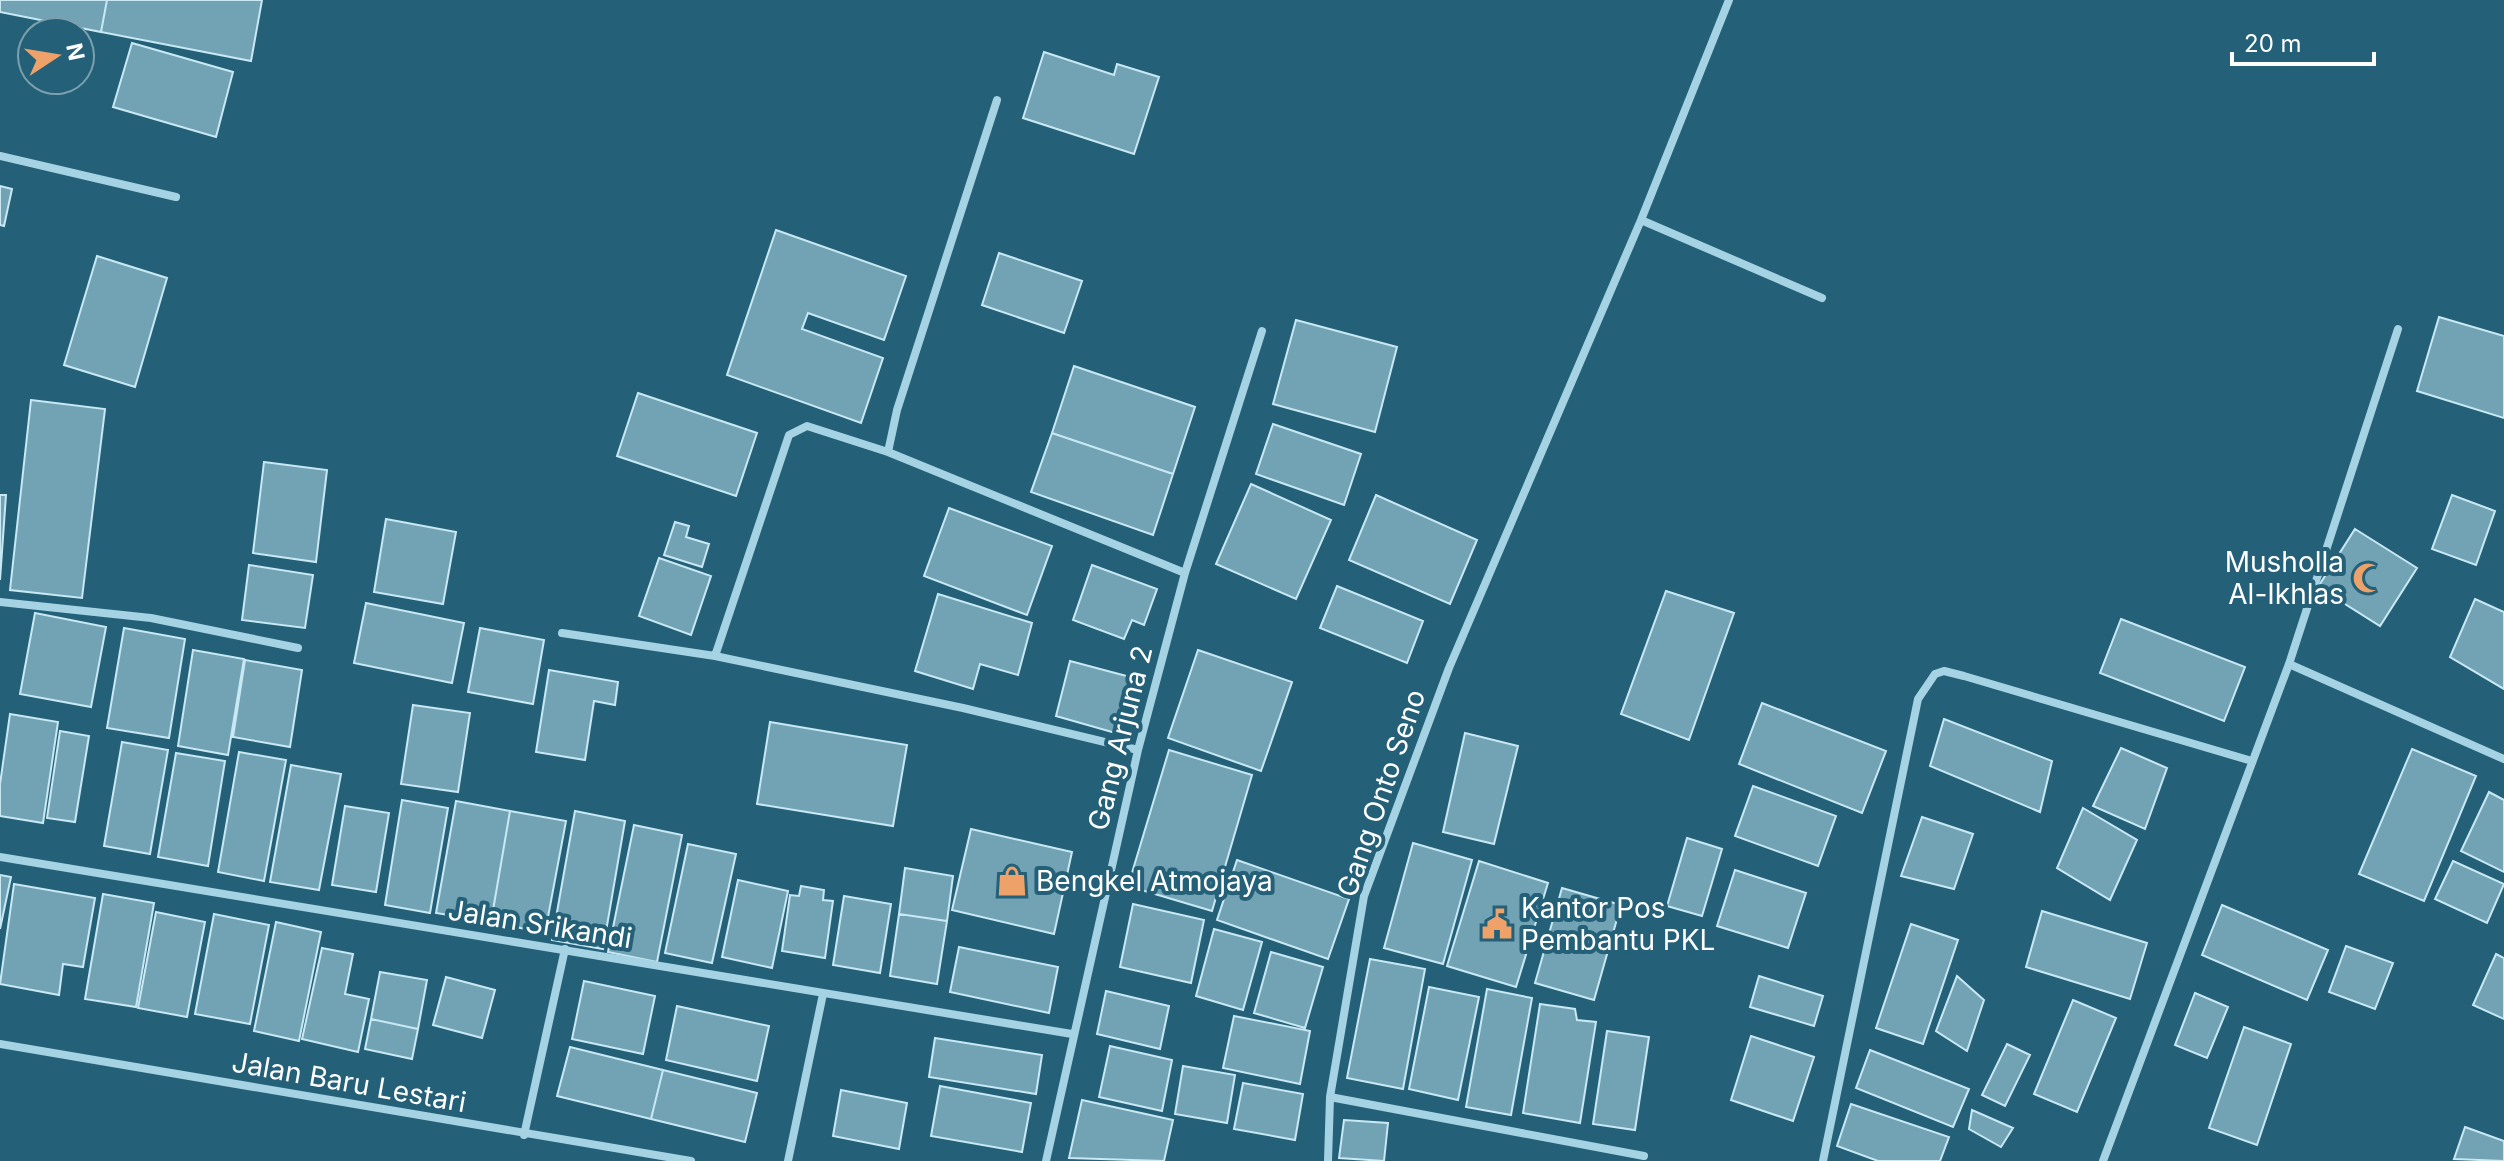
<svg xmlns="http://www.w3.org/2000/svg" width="2504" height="1161" font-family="Inter,sans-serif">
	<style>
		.building { fill: #71a3b5; stroke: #c8e8f3; stroke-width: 2 }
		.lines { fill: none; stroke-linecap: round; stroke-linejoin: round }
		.street { stroke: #a5d3e4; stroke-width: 8 }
		.labels { text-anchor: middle; stroke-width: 8; stroke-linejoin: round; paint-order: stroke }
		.poi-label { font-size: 28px; fill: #fff; stroke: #246178; text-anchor: start }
		.street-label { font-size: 28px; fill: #fff; stroke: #246178 }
	</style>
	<rect width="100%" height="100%" fill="#246178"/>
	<path class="building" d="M 0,0 L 107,0 L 101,32 L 0,12 Z
		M 107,0 L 262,0 L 251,61 L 101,32 Z
		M 132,43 L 233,72 L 216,137 L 113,107 Z
		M 1044,52 L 1114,75 L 1117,64 L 1159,77 L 1134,154 L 1023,118 Z
		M 0,186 L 12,189 L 4,226 L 0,225 Z
		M 776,230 L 906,276 L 884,340 L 808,313 L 802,329 L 883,358 L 861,423 L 727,375 Z
		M 999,253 L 1082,281 L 1064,333 L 982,305 Z
		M 97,256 L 167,278 L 135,387 L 64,365 Z
		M 2439,317 L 2504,336 L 2504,418 L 2417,391 Z
		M 1296,320 L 1397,347 L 1375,432 L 1273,404 Z
		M 1074,366 L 1195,407 L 1173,474 L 1052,433 Z
		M 638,393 L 757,433 L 736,496 L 617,456 Z
		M 31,400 L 105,409 L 82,598 L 10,590 Z
		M 1273,424 L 1361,454 L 1344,505 L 1256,474 Z
		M 1052,433 L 1173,474 L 1153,535 L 1031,492 Z
		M 264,462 L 327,470 L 316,562 L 253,553 Z
		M 1251,484 L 1331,520 L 1296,599 L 1216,564 Z
		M 0,495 L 6,495 L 0,580 Z
		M 1376,495 L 1477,540 L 1450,604 L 1349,560 Z
		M 2452,495 L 2495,511 L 2476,565 L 2432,549 Z
		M 949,508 L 1052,546 L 1027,615 L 924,576 Z
		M 386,519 L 456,532 L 443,604 L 374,592 Z
		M 675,522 L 689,526 L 686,537 L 709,544 L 702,567 L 664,555 Z
		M 2355,529 L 2417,568 L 2380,626 L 2318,587 Z
		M 659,558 L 711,576 L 691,635 L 639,616 Z
		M 249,565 L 313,575 L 305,628 L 242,620 Z
		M 1092,565 L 1157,589 L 1144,625 L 1132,620 L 1124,639 L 1073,620 Z
		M 1337,586 L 1423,621 L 1407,663 L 1320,628 Z
		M 1666,591 L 1734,613 L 1689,740 L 1621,714 Z
		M 938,594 L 1032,623 L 1018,675 L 980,664 L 973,689 L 915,671 Z
		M 2475,599 L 2504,612 L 2504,689 L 2450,657 Z
		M 366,603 L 464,623 L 452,683 L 354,663 Z
		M 35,613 L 106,627 L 91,707 L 20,694 Z
		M 2121,619 L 2245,667 L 2224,721 L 2100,673 Z
		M 124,628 L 185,639 L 169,738 L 107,728 Z
		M 480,628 L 544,640 L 533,704 L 468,692 Z
		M 193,650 L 244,659 L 228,755 L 178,746 Z
		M 1198,650 L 1292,682 L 1261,771 L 1168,738 Z
		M 245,660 L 302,670 L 290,747 L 233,737 Z
		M 1070,661 L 1134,678 L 1119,734 L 1056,716 Z
		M 549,670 L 618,682 L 615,705 L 594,701 L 585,760 L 536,752 Z
		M 1762,703 L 1886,751 L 1862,813 L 1739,764 Z
		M 413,705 L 470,713 L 458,792 L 401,784 Z
		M 10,714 L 58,722 L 43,823 L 0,816 L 0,784 Z
		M 1944,719 L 2052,761 L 2040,812 L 1930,766 Z
		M 770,722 L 907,745 L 893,826 L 757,804 Z
		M 60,731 L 89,736 L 75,822 L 47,818 Z
		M 1465,733 L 1518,746 L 1494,844 L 1443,832 Z
		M 122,742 L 168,750 L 150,854 L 104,846 Z
		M 2121,748 L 2167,768 L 2145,829 L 2093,806 Z
		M 2412,749 L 2476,776 L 2424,901 L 2359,874 Z
		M 1169,750 L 1252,775 L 1212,911 L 1128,886 Z
		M 239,752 L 286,760 L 264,881 L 218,872 Z
		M 176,753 L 225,761 L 208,866 L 158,857 Z
		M 291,765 L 341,774 L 319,890 L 270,882 Z
		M 1753,786 L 1836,816 L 1818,866 L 1735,836 Z
		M 2489,792 L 2504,800 L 2504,872 L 2461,851 Z
		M 402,800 L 448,808 L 430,913 L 385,905 Z
		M 456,801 L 510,811 L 491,922 L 436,913 Z
		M 345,806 L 389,813 L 376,892 L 332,885 Z
		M 2083,808 L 2137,840 L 2110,900 L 2057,868 Z
		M 510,811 L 566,821 L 545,933 L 491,922 Z
		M 575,811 L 625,821 L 603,949 L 552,940 Z
		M 1922,817 L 1973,834 L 1954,889 L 1901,876 Z
		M 634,825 L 682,835 L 657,962 L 608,952 Z
		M 971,829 L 1072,852 L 1054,934 L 952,910 Z
		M 1687,838 L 1722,849 L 1702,916 L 1667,906 Z
		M 1413,843 L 1472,860 L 1443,964 L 1384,948 Z
		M 688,844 L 736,854 L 712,963 L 665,953 Z
		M 1237,860 L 1349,899 L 1328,959 L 1217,920 Z
		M 1479,861 L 1548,883 L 1516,987 L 1447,966 Z
		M 2453,861 L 2504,884 L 2487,923 L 2435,899 Z
		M 905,868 L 953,876 L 947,921 L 899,914 Z
		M 1735,870 L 1806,893 L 1788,948 L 1717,926 Z
		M 0,875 L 11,877 L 0,929 Z
		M 738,880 L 788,891 L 772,968 L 722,957 Z
		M 14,884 L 95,898 L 83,967 L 63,964 L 59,995 L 0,984 Z
		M 801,886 L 824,890 L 823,900 L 833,901 L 825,958 L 782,951 L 790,895 L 799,896 Z
		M 1562,888 L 1621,905 L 1594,1000 L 1535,983 Z
		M 103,894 L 154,903 L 136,1007 L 85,999 Z
		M 844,896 L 891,904 L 880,973 L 833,965 Z
		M 1133,904 L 1204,920 L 1191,983 L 1120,967 Z
		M 2222,905 L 2328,950 L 2307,1000 L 2202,955 Z
		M 2042,911 L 2147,943 L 2130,999 L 2026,967 Z
		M 156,912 L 205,922 L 187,1017 L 138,1008 Z
		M 214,914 L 269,925 L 250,1024 L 195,1014 Z
		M 899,914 L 947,921 L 937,984 L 890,976 Z
		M 276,922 L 321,932 L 299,1041 L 254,1031 Z
		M 1911,924 L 1958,940 L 1923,1044 L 1876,1028 Z
		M 1214,929 L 1262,942 L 1243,1010 L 1196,996 Z
		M 2346,946 L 2393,963 L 2375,1009 L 2329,992 Z
		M 959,947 L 1058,967 L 1049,1013 L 950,992 Z
		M 322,948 L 353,954 L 345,994 L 369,999 L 358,1052 L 302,1039 Z
		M 1271,952 L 1323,967 L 1305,1028 L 1254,1013 Z
		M 2496,954 L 2504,958 L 2504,1019 L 2473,1005 Z
		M 1370,959 L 1425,969 L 1403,1089 L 1347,1078 Z
		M 380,972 L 427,980 L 418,1029 L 371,1019 Z
		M 1759,976 L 1823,996 L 1814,1026 L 1750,1007 Z
		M 1957,976 L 1984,1000 L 1967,1051 L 1936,1031 Z
		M 446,977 L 495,990 L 482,1038 L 433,1025 Z
		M 584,981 L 655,996 L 643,1054 L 572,1039 Z
		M 1429,987 L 1479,997 L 1458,1100 L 1409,1089 Z
		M 1487,989 L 1532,998 L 1511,1115 L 1466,1107 Z
		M 1106,991 L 1169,1006 L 1160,1049 L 1097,1034 Z
		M 2195,993 L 2228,1007 L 2207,1058 L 2175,1045 Z
		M 2073,1000 L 2116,1018 L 2077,1112 L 2034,1094 Z
		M 1540,1004 L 1575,1009 L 1577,1020 L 1596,1022 L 1580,1123 L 1523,1113 Z
		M 677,1006 L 769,1026 L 757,1081 L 666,1060 Z
		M 1234,1016 L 1310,1031 L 1300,1084 L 1223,1068 Z
		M 371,1019 L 418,1029 L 412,1059 L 365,1049 Z
		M 2244,1027 L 2291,1044 L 2257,1145 L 2209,1128 Z
		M 1607,1031 L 1649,1037 L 1635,1130 L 1593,1124 Z
		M 1751,1036 L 1814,1057 L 1793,1121 L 1731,1100 Z
		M 935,1038 L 1042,1055 L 1036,1094 L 929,1077 Z
		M 2007,1044 L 2030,1055 L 2005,1106 L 1982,1095 Z
		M 1110,1046 L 1172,1060 L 1162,1111 L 1099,1097 Z
		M 570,1047 L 663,1070 L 651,1119 L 557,1096 Z
		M 1870,1050 L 1969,1089 L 1953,1127 L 1856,1088 Z
		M 1183,1066 L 1235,1075 L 1227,1123 L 1175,1114 Z
		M 663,1070 L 757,1093 L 745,1142 L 651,1119 Z
		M 1243,1083 L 1303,1094 L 1295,1140 L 1234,1129 Z
		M 940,1086 L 1031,1103 L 1022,1152 L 931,1136 Z
		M 841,1090 L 907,1103 L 899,1149 L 833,1136 Z
		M 1082,1100 L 1173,1120 L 1164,1161 L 1069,1158 Z
		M 1851,1104 L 1949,1137 L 1940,1161 L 1878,1161 L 1837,1146 Z
		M 1972,1110 L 2013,1128 L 2001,1147 L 1969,1129 Z
		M 1344,1120 L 1388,1123 L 1384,1161 L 1339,1158 Z
		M 2465,1127 L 2504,1141 L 2504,1161 L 2454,1159 Z"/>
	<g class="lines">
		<path class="street" d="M 997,100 L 897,410 L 888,452 L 1185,573
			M 0,156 L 176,197
			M 1641,220 L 1822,298
			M 888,452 L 807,426 L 789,435 L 715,656 L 963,708 L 1138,750
			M 0,602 L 151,618 L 298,648
			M 562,633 L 715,656
			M 2289,664 L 2504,759
			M 0,857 L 1072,1034
			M 0,1044 L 691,1161
			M 1330,1097 L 1644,1156
			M 524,1135 L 565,949
			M 788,1161 L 823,994
			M 1046,1161 L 1138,750 L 1185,573 L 1262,331
			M 1328,1161 L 1330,1097 L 1364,896 L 1449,668 L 1641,220 L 1729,0
			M 1823,1161 L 1918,699 L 1935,674 L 1944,671 L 1964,676 L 2252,761
			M 2103,1161 L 2289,664 L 2398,329"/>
	</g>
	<defs>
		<g id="mosque-bare" transform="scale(2.4)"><path d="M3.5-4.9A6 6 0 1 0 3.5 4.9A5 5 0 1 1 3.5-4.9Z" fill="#eea269" stroke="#246178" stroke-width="2.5" paint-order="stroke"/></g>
		<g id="shop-bare" transform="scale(2.4)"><path d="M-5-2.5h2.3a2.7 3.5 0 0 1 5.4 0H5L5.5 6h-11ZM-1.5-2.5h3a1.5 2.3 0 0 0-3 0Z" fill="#eea269" stroke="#246178" stroke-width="2.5" paint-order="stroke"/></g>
		<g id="civic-bare" transform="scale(2.4)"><path d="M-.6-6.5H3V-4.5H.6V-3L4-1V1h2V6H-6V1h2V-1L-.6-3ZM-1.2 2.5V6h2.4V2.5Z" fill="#eea269" stroke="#246178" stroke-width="2.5" paint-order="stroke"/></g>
	</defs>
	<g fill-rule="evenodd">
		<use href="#mosque-bare" x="2368" y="578"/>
		<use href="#shop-bare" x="1012" y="881"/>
		<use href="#civic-bare" x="1497" y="924"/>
	</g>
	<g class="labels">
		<g class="poi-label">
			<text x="2344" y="572" text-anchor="end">Musholla<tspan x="2344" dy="32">Al-Ikhlas</tspan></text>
			<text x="1036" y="891">Bengkel Atmojaya</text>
			<text x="1521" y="918">Kantor Pos<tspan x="1521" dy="32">Pembantu PKL</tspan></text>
		</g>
		<g class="street-label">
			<text transform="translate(1120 738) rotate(-76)" y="10">Gang Arjuna 2</text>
			<text transform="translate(1381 793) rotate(-71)" y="10">Gang Onto Seno</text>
			<text transform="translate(540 924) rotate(9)" y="10">Jalan Srikandi</text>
			<text transform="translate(349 1082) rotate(10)" y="10">Jalan Baru Lestari</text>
		</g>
	</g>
	<g transform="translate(56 56) rotate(78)"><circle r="38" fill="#246178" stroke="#7ca0ae" stroke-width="2"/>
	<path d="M0-6L14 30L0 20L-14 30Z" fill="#eea269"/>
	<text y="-12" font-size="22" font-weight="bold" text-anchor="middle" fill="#ffffff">N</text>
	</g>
	<path d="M2232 52v12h142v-12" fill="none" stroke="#ffffff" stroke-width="4"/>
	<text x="2244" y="52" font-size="24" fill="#ffffff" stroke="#246178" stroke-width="6" paint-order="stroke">20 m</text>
</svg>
